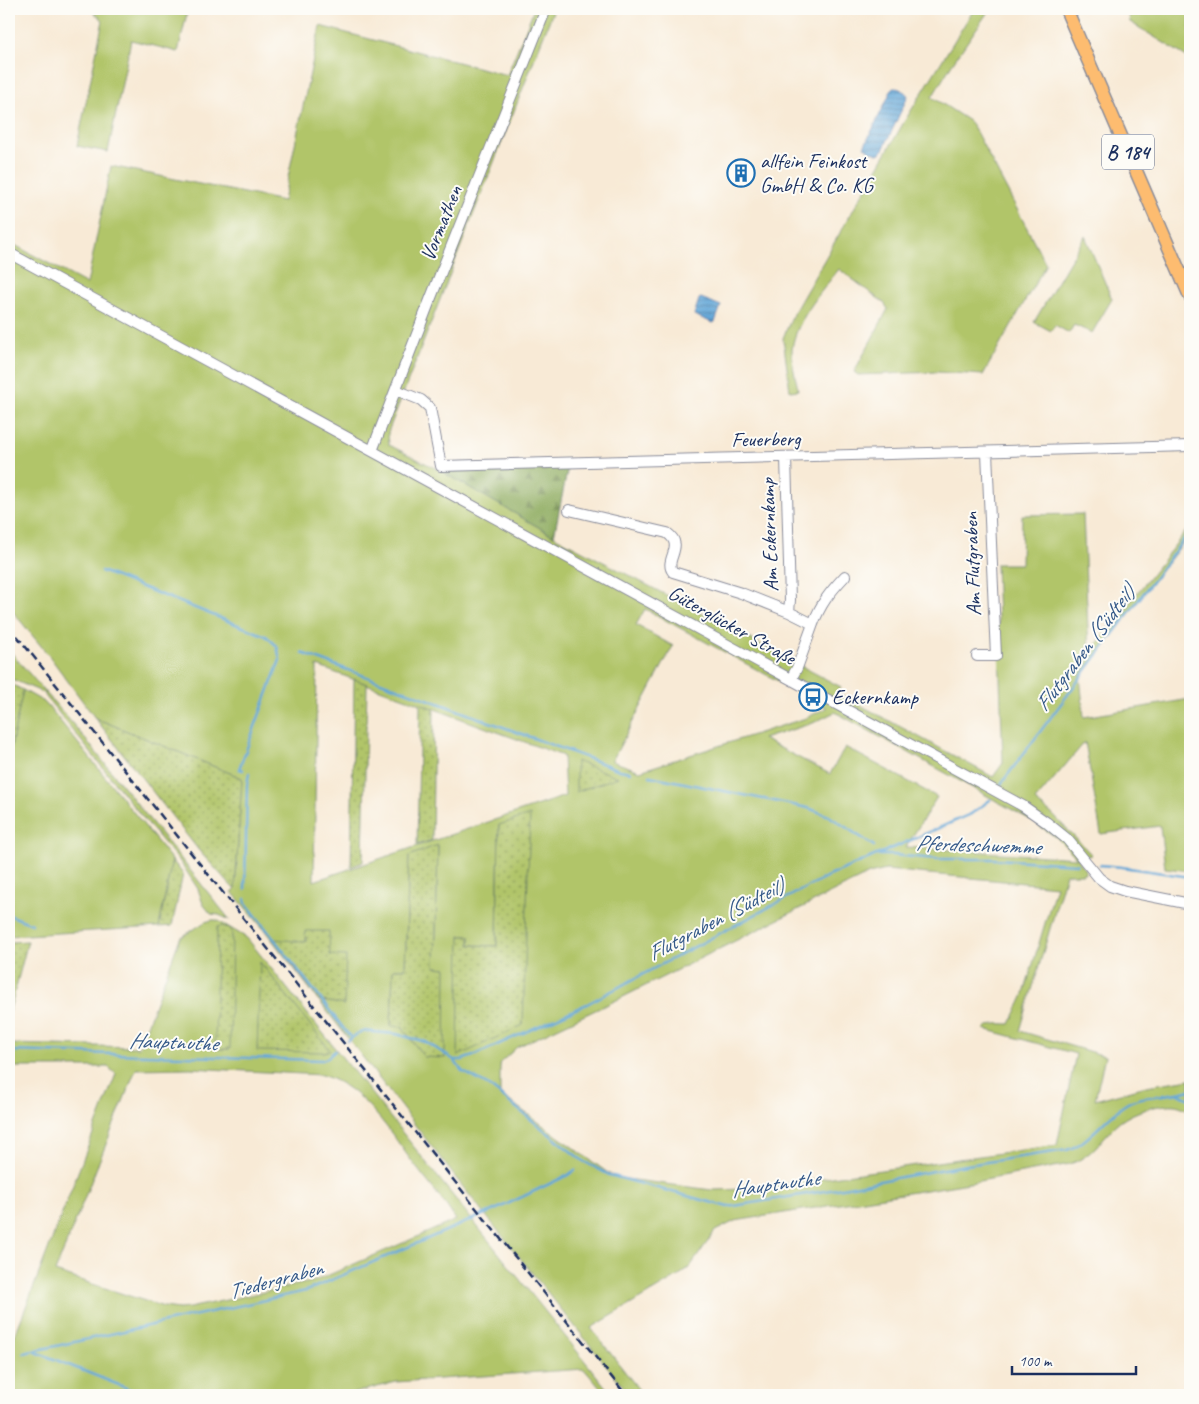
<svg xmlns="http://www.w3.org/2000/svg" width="1199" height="1404" font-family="Caveat,sans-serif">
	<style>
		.grass { fill: #b1c569; stroke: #667a64; fill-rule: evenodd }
		.forest { fill: url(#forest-firs); stroke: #546c5e }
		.garden { fill: url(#garden-dots); stroke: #667a64 }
		.water { fill: url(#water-rules); stroke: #406b9b }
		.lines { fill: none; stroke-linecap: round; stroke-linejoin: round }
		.stream { stroke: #64a7d8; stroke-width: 2.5 }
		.minor-casing { stroke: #8a8c9a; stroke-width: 12 }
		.major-casing { stroke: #8a8c9a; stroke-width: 15 }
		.minor { stroke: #fff; stroke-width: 10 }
		.major { stroke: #fdbc70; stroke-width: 12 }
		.rail { stroke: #1b2f5e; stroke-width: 2.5; stroke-dasharray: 8 4; stroke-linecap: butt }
		.labels { text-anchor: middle; stroke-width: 4; stroke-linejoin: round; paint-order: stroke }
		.shield { fill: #fdfcf7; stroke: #5f6c8c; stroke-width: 1 }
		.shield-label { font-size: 20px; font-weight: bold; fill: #1b2f5e }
		.poi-label { font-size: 21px; fill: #1b2f5e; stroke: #fdfcf7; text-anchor: start }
		.street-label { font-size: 21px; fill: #1b2f5e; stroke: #fdfcf7 }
		.water-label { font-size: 22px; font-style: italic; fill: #355989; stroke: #fdfcf7 }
	</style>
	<defs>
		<pattern id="forest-firs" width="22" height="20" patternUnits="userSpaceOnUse" patternTransform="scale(1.25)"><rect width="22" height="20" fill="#8caa5d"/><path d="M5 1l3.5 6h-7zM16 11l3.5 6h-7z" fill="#728b50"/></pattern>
		<pattern id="garden-dots" width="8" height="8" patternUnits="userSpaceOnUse" patternTransform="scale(1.25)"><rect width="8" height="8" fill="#b1c569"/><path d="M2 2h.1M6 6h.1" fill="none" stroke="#8fa05a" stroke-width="1.8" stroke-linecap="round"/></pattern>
		<pattern id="water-rules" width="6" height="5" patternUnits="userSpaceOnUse" patternTransform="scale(1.25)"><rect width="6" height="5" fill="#64a7d8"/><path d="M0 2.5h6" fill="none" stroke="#5288b2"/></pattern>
	</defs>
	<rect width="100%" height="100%" fill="#fdfcf7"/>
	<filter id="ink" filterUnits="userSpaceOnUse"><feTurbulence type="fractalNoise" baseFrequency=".02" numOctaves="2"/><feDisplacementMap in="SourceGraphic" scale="10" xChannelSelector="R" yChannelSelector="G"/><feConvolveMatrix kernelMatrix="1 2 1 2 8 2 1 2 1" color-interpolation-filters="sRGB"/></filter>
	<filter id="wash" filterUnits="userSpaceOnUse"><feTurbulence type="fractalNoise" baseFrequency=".0096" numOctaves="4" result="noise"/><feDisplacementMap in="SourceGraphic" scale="20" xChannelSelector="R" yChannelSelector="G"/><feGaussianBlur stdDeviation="1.12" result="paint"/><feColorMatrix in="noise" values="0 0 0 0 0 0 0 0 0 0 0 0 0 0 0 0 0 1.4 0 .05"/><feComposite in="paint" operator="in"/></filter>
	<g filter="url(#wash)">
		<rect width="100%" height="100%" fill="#f8ead6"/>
		<path class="grass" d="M 89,9 L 188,9 L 178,52 L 131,40 L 108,152 L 77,146 L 103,20 Z
			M 534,9 L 554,9 L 388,432 L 389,445 L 439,470 L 554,536 L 841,687 L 838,693 L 993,777 L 1003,763 L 996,564 L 1021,564 L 1022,515 L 1083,514 L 1089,654 L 1190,526 L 1190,534 L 1080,676 L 1084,717 L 1190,699 L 1190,871 L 1165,868 L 1160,826 L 1101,834 L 1085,742 L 1035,801 L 1052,814 L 1092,855 L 1078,858 L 1086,872 L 1082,874 L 1066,874 L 1020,1031 L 1105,1056 L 1095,1100 L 1146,1086 L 1190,1079 L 1190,1111 C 1183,1107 1176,1104 1168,1105 C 1150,1106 1127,1114 1114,1127 C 1100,1141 1091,1157 1070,1164 L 969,1183 L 735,1221 L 715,1231 L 690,1267 L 677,1277 L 591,1328 L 643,1395 L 630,1395 L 459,1182 L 262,927 L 232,892 L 235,890 L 242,778 L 95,718 L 50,657 L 9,607 L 9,242 L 87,284 L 111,166 L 283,201 L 320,26 L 507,75 ZM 645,609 L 826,707 L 826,708 L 806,718 L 640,771 L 612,761 L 673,646 L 636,625 ZM 317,666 L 563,756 L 565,796 L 314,881 ZM 835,712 L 1029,819 L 1056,837 L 1077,858 L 906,847 L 937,797 L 845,747 L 830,774 L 763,739 L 813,723 ZM 499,826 L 523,1025 L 460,936 L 470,936 L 470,945 L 497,946 ZM 438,846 L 435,967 L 446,968 L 424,1057 L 402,1027 L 391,1025 L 393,969 L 405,969 L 409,856 ZM 886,870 L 1056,886 L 1023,997 L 1010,1024 C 1001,1024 991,1022 984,1029 L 1076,1054 L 1057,1145 L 748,1189 L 712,1190 L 619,1178 L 608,1173 L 500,1094 L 500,1067 L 501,1062 L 517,1047 L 621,998 L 869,874 Z
			M 974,9 L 990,9 L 952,64 L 932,97 L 969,121 L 973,126 L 1046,264 L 983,375 L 937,372 L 858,375 L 854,372 L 888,309 L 884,303 L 839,269 C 822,291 791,326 792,354 C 792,366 796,378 798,390 L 790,391 L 783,338 L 793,314 L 904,122 Z
			M 1128,9 L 1190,9 L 1190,59 L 1130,22 Z
			M 1085,236 L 1112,299 L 1092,333 L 1074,325 L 1069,333 L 1055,325 L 1051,331 L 1034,322 Z
			M 9,650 L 78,730 L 230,920 L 219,915 L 211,914 L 203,904 L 198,889 L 181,863 L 143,818 L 46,697 L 44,693 L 9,678 Z
			M 23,690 L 44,702 L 53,712 L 172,860 L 159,927 L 9,936 L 9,756 Z
			M 212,920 L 217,920 L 247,938 L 612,1395 L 606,1395 L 584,1369 L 396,1382 L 347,1395 L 9,1395 L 10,1348 L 116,1074 L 108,1067 L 9,1067 L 9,1044 L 139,1047 L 180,938 L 205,922 ZM 222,926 L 229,928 L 229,1049 L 215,1049 ZM 190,1068 L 321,1075 C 364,1087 391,1134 416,1167 C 429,1184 444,1201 456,1220 L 315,1281 L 189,1308 L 179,1309 L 164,1307 L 55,1272 L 136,1069 Z"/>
		<path class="forest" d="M 568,467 L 554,536 L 439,470 Z"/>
		<path class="garden" d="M 354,679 L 367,684 L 363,862 L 351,867 Z
			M 9,683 L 23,690 L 9,756 Z
			M 420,703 L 434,709 L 432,840 L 417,845 Z
			M 95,718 L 242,778 L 235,890 L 200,852 Z
			M 576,761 L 618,777 L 576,792 Z
			M 530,815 L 523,1025 L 458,1056 L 460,936 L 470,936 L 470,945 L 497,946 L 499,825 Z
			M 438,845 L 435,967 L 446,968 L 445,1058 L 424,1057 L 402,1027 L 391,1026 L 393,969 L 405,969 L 409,856 Z
			M 172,860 L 183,874 L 172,926 L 159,927 Z
			M 222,926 L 229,928 L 232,931 L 230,1049 L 215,1049 L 217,927 Z
			M 305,931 L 329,931 L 330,955 L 346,956 L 344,1005 L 318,1000 L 274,939 L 306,942 Z
			M 28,941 L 9,1014 L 9,942 Z
			M 260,962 L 330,1050 L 324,1052 L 257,1051 Z"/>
		<path class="water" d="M 893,87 C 899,88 905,91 908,96 L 883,150 L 881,153 L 877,154 L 864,147 Z
			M 701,298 L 721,306 L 715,322 L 713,323 L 694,315 L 699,299 Z"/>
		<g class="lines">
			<path class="stream" d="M 101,571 L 266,636 L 277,646 L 280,660 L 239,769 L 243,770
				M 302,653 L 620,770 L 630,772
				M 650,776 L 808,808 L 829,816 L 874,846
				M 1001,784 L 1190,531
				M 879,855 L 893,855 L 936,859 L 994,859 L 1077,864
				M 1100,865 L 1122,867 L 1190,877
				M 245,889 L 247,785 L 249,773
				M 245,899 L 246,903 L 351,1038
				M 9,915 L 32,924
				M 347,1041 L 362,1031 L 396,1034 L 426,1042 L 454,1060 L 462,1071 L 489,1086 L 583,1161 L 609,1175 L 728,1207 L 837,1189 L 960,1166 L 1067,1150 C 1090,1142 1105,1117 1126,1104 C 1141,1094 1171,1097 1190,1090
				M 9,1051 L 322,1060 L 327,1058 L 335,1051
				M 454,1060 L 462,1060 L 473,1056 L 587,1004 L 826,877 L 971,814 L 990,800
				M 1178,1094 L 1190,1099
				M 36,1352 L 144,1395
				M 24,1353 L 306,1291 L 499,1208 L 568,1175 L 575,1170"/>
		</g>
	</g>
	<g filter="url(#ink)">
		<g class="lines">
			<g class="minor-casing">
				<path id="minor" d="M 9,253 L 1023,806 L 1046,822 L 1067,839 L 1099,878 L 1110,886 L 1125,891 L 1190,904
					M 396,390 L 421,400 L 430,408 L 441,466 L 1190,446
					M 372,451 L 430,300 L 546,9
					M 786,457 L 790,600 L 789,612 L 813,624 L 797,668 L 791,679
					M 569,510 L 667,533 C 686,546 663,560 673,572 L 741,593 L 789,612
					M 813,624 C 821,603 830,592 845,576
					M 977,656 L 996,656 L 987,452"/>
			</g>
			<g class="major-casing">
				<path id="major" d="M 1066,9 L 1190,296"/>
			</g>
			<use href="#minor" class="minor"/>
			<use href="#major" class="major"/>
			<path class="rail" d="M 9,626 L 626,1395"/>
		</g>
	</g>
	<defs>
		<g id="building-ring" transform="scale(1.4375)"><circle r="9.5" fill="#fdfcf7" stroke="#1f6fb2" stroke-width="1.5"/><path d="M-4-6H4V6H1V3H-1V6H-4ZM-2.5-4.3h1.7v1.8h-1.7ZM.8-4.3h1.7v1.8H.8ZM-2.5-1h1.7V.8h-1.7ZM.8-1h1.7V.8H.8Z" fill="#1f6fb2"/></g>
		<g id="bus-ring" transform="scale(1.4375)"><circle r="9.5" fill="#fdfcf7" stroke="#1f6fb2" stroke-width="1.5"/><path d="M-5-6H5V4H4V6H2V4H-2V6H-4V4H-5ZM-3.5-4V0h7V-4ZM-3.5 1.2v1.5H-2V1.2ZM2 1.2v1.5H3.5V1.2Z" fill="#1f6fb2"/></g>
	</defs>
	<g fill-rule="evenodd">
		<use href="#building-ring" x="741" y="173"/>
		<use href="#bus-ring" x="813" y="697"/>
	</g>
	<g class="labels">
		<rect class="shield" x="1102" y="134.5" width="52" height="35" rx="4"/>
		<g class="shield-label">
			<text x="1128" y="159">B 184</text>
		</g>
		<g class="poi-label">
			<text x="760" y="168">allfein Feinkost<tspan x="760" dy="24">GmbH &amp; Co. KG</tspan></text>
			<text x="832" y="704">Eckernkamp</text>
		</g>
		<g class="street-label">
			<text transform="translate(441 223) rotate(-68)" y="7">Vormathen</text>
			<text transform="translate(766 439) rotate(-1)" y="7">Feuerberg</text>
			<text transform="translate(769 535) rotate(-92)" y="7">Am Eckernkamp</text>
			<text transform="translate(972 564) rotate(-92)" y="7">Am Flutgraben</text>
			<text transform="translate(732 625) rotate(29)" y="7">Güterglücker Straße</text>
		</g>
		<g class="water-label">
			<text transform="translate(1084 648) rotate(-53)" y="8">Flutgraben (Südteil)</text>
			<text transform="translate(978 844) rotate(2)" y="8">Pferdeschwemme</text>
			<text transform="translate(715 919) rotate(-28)" y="8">Flutgraben (Südteil)</text>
			<text transform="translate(173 1041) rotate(2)" y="8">Hauptnuthe</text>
			<text transform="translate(775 1183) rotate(-8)" y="8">Hauptnuthe</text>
			<text transform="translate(275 1279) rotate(-15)" y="8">Tiedergraben</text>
		</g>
	</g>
	<rect width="1199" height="1404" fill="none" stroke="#fdfcf7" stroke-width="30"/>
	<path d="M1012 1366v8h124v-8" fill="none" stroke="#1b2f5e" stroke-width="2.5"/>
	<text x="1019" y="1366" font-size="15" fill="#1b2f5e" stroke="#fdfcf7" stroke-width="4" paint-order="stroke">100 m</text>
</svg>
